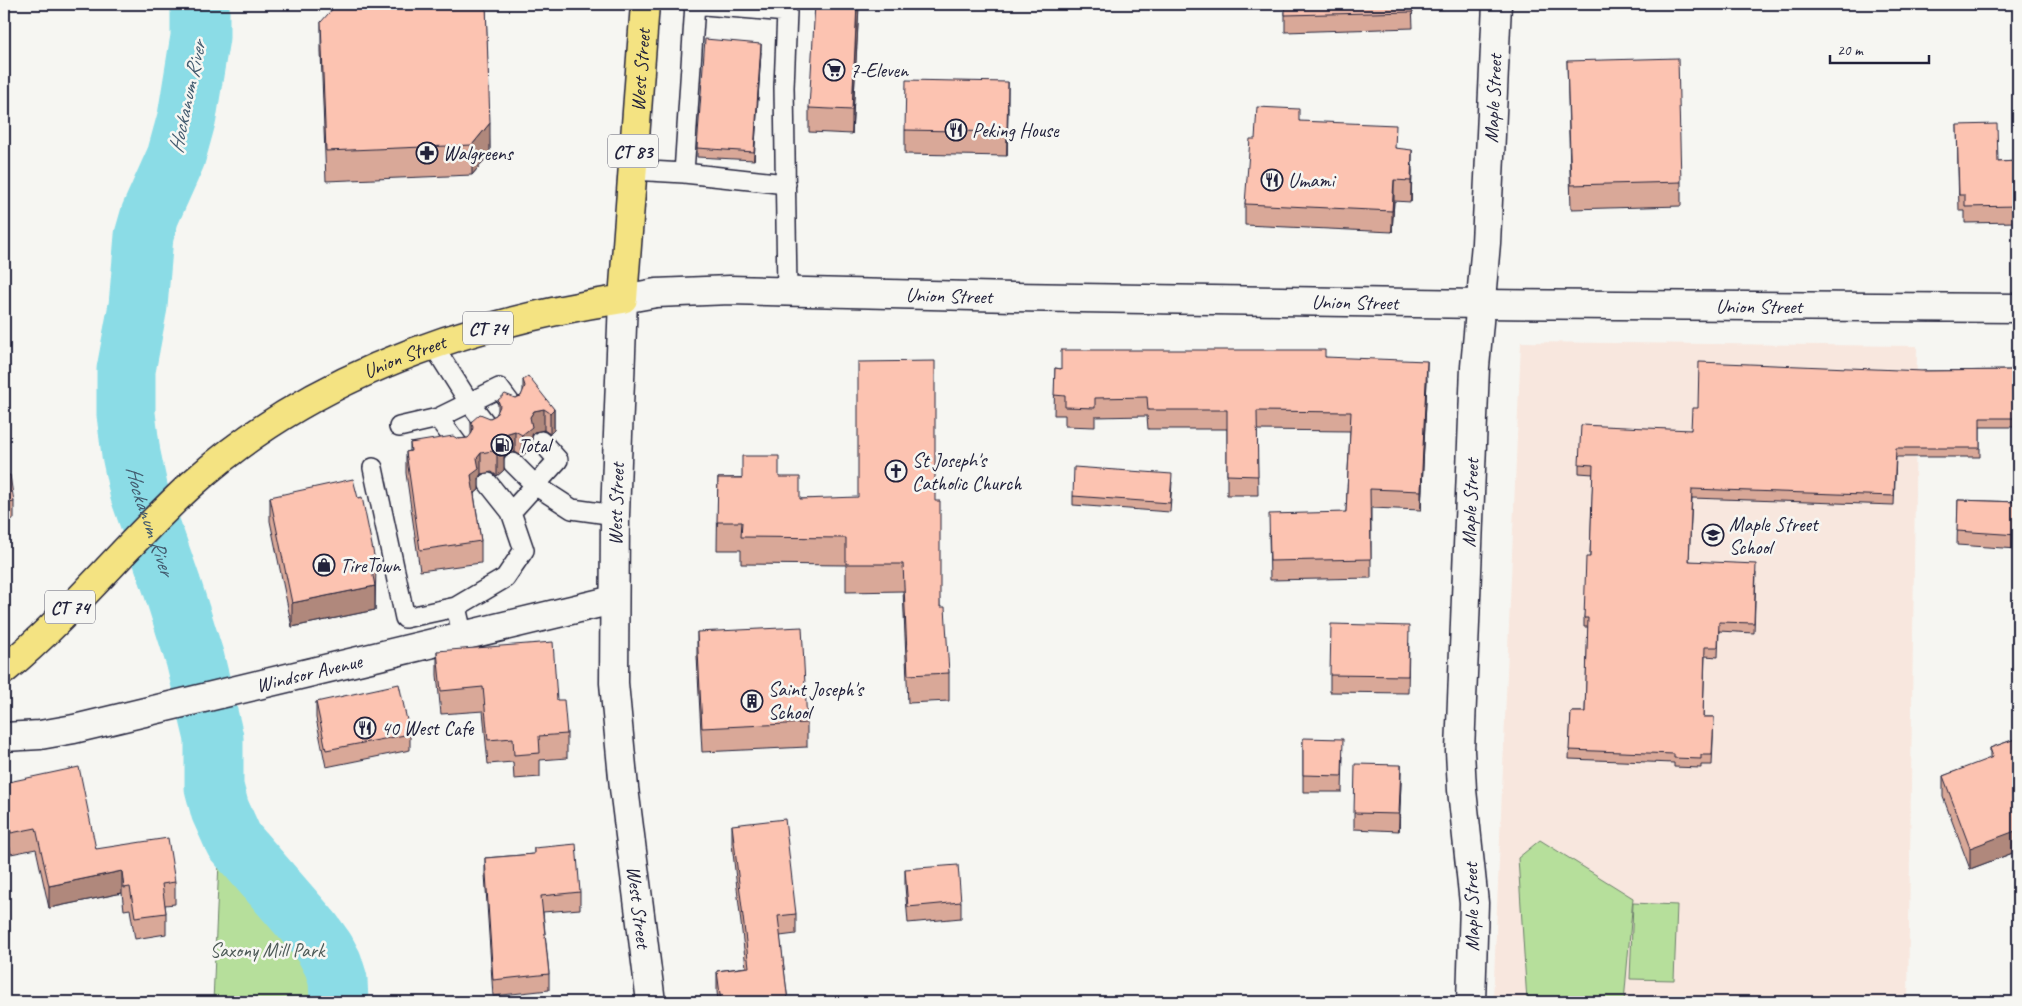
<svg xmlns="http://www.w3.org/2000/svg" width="2022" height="1006" font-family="Caveat,sans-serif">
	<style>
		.built { fill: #f8e7de }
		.green { fill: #b6df9b; stroke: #6c806b }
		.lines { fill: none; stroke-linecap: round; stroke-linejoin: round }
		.river { stroke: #8bdce6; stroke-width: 59 }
		.service-casing { stroke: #22223b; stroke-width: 22 }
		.minor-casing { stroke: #22223b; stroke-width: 31 }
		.secondary-casing { stroke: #22223b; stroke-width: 31 }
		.primary-casing { stroke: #22223b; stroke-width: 31 }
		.service { stroke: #f6f6f2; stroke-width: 19 }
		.minor { stroke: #f6f6f2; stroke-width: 28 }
		.secondary { stroke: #f6f6f2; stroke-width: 28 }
		.primary { stroke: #f4e382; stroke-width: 28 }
		.wall { fill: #d9a898; stroke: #22223b }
		.shaded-wall { fill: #b0887c; stroke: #22223b }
		.building { fill: #fcc3b1; stroke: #22223b }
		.labels { text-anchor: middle; stroke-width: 5; stroke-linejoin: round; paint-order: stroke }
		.shield { fill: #f6f6f2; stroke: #626272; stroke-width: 1 }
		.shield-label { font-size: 19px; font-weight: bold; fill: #22223b }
		.street-label { font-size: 20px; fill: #22223b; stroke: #f6f6f2 }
		.poi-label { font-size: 20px; fill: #22223b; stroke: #f6f6f2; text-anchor: start }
		.park-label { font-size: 20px; fill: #4e5b58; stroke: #f6f6f2 }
		.water-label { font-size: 21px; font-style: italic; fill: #425a6e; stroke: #f6f6f2 }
	</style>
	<rect width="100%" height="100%" fill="#f6f6f2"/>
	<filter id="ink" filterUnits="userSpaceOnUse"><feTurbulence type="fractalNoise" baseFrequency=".02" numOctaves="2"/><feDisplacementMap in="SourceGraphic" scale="10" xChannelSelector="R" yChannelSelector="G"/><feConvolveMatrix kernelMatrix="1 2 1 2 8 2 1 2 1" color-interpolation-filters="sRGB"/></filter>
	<g filter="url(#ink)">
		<path class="built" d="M 1521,342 L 1917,346 L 1908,1002 L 1493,1002 Z"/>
		<path class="green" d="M 222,731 L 221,759 L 231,800 L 259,853 L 357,984 L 360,1002 L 213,1002 L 219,861 L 191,810 L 188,762 L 196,737 Z
			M 1540,840 L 1633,898 L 1624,1002 L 1527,1002 L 1518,858 Z
			M 1633,903 L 1677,905 L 1674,980 L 1630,979 Z"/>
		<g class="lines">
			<path class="river" id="s1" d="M 200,4 L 200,37 L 187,117 L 176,157 L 150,215 L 144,236 L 138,306 L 126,370 L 126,414 L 131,454 L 139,492 L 172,586 L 195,659 L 214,738 L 214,787 L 220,810 L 234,841 L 312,931 L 325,949 L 333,964 L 338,980 L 339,1002"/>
			<g class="service-casing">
				<path id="service" d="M 692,4 L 787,12 L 784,87 L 787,290
					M 695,4 L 684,173 L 786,184
					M 632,170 L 684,173
					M 433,345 L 469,402 L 489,428
					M 399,427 L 438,418
					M 462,450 L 438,418 L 499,388 L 514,408
					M 513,463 L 535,485 L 572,509 L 615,515
					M 373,468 L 405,618 L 456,607
					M 488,483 L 511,512 L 558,460 L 541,441
					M 463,637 L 456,607 L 505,578 L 524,550 L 511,512"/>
			</g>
			<g class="minor-casing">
				<g id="minor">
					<path id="s2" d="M 4,737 L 40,735 L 74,729 L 613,600"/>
					<path id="s3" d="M 1471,1002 L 1474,903 L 1462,790 L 1460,751 L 1475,367 L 1486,243 L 1497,4"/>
				</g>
			</g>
			<g class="secondary-casing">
				<g id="secondary">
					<path id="s4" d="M 651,1002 L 624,788 L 614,683 L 615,515 L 623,299 L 656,293 L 730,290 L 1013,297 L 1481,304 L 2018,308"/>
				</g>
			</g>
			<g class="primary-casing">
				<g id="primary">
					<path id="s5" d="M 4,670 C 72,614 127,543 192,484 C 311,376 466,323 623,299 L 645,4"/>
				</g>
			</g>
			<use href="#service" class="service"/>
			<use href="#minor" class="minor"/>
			<use href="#secondary" class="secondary"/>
			<use href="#primary" class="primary"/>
		</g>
		<path class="wall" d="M 364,4 L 486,4 L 490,153 L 472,175 L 326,181 L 321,52 L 321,22 Z
			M 859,4 L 852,134 L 809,132 L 809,108 Z
			M 1285,4 L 1412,4 L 1413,28 L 1285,32 Z
			M 761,52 L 754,160 L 697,157 L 697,148 Z
			M 1567,61 L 1681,182 L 1681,206 L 1571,209 Z
			M 1008,106 L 1007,156 L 905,154 L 905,130 Z
			M 1299,121 L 1396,148 L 1412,170 L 1411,202 L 1394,201 L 1392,232 L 1245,225 L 1245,204 L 1255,139 Z
			M 1957,125 L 1998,162 L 2018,161 L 2018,234 L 2017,234 L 2017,222 L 1965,223 L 1965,211 L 1959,211 Z
			M 1325,357 L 1427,380 L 1421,510 L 1371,508 L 1371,578 L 1270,580 L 1269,533 L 1346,512 L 1350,431 L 1257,430 L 1258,495 L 1227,495 L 1227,429 L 1148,429 L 1147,416 L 1095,417 L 1095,427 L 1065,426 L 1065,415 L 1054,415 L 1055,368 L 1061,369 Z
			M 2018,370 L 2018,427 L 1980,427 L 1980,457 L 1896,457 L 1894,505 L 1692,498 L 1689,561 L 1756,573 L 1754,633 L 1719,631 L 1718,657 L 1705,656 L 1703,717 L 1714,717 L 1712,765 L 1701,765 L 1701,768 L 1674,767 L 1674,763 L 1569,759 L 1571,712 L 1585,712 L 1588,627 L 1584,627 L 1584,618 L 1590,557 L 1593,474 L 1579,473 L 1579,464 L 1691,430 L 1698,408 L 1924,371 Z
			M 523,380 L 554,409 L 554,430 L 550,434 L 544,430 L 534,432 L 532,435 L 532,448 L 522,456 L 515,452 L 505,455 L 504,456 L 504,470 L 497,476 L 492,472 L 481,474 L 479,477 L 479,490 L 474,494 L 481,541 L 481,563 L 420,571 L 406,473 L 406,452 L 410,451 L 410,443 L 468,438 L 471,435 L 471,422 L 490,418 L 496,415 L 498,412 L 498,400 L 515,398 L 521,396 L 523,392 Z
			M 4,476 L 14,502 L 14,519 L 4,520 Z
			M 779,477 L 800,499 L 935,501 L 940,607 L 949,673 L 949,701 L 908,703 L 903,591 L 846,592 L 846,565 L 741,564 L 741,550 L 717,550 L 718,478 Z
			M 1172,482 L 1170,512 L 1073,505 L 1073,496 Z
			M 270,497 L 358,498 L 376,565 L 375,610 L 292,627 L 270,521 Z
			M 1958,500 L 2018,502 L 2018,549 L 1957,545 Z
			M 697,632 L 807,723 L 807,747 L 702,752 L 697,656 Z
			M 1409,643 L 1408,693 L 1330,692 L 1330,675 Z
			M 437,651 L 557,700 L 567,734 L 567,758 L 540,760 L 540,777 L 514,779 L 513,762 L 488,764 L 483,711 L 441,714 L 437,675 Z
			M 316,702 L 410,734 L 410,750 L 326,767 L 316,718 Z
			M 1303,738 L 1343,756 L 1342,792 L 1303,792 Z
			M 2018,738 L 2018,851 L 1970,869 L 1943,797 L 1943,776 L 1990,759 L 1990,748 Z
			M 1401,782 L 1399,831 L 1354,829 L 1354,813 Z
			M 4,783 L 96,849 L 175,882 L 175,904 L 165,905 L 166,913 L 166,934 L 135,939 L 130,909 L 124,910 L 122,893 L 49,908 L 36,849 L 11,854 L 4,818 Z
			M 732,825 L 796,914 L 796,934 L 780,936 L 788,1002 L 718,1002 L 717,991 L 717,971 L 746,967 L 732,844 Z
			M 534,848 L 580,892 L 580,909 L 543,912 L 549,974 L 549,990 L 493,996 L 485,874 L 485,858 L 534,854 Z
			M 905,869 L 961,902 L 961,918 L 908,923 L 905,886 Z"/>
		<path class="shaded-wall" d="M 857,4 L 859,4 L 859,7 L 852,134 L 852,110 Z
			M 761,44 L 761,52 L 754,160 L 754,152 Z
			M 1008,82 L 1008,106 L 1007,156 L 1007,132 Z
			M 490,123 L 490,153 L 472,175 L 472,145 Z
			M 1412,150 L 1412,170 L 1411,202 L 1411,181 Z
			M 1394,180 L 1394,201 L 1392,232 L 1392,211 Z
			M 1427,361 L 1427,380 L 1421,510 L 1421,491 Z
			M 544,409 L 544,430 L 534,432 L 532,435 L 532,448 L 522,456 L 522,435 L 530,417 L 534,411 Z
			M 554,409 L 554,430 L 550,434 L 550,413 Z
			M 515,431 L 515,452 L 505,455 L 504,456 L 504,470 L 497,476 L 497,455 L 502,439 L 505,434 Z
			M 481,453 L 481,474 L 479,477 L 479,490 L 471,496 L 471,475 L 477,458 Z
			M 375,586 L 375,610 L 292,627 L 292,603 Z
			M 1401,765 L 1401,782 L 1399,831 L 1399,814 Z
			M 2018,822 L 2018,851 L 1970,869 L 1970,848 Z
			M 122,871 L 122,893 L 49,908 L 49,886 Z"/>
		<path class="building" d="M 365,4 L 486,4 L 490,123 L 472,145 L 326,151 L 321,22 L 335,6 Z
			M 815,4 L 857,4 L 852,110 L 809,108 Z
			M 1285,4 L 1412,4 L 1413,12 L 1285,15 Z
			M 705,39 L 761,44 L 754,152 L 697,148 Z
			M 1678,58 L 1681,182 L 1571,185 L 1567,61 Z
			M 906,80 L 1008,82 L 1007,132 L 905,130 Z
			M 1257,107 L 1299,109 L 1299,121 L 1396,125 L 1395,148 L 1412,150 L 1411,181 L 1394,180 L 1392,211 L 1245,204 L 1250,139 L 1255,139 Z
			M 1997,124 L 1998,162 L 2018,161 L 2018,217 L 2017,217 L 2017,206 L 1965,207 L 1965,195 L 1959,195 L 1957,125 Z
			M 1061,350 L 1325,350 L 1325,357 L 1427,361 L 1421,491 L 1370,489 L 1371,559 L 1270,561 L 1269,514 L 1346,512 L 1351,412 L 1257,411 L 1258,476 L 1227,475 L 1227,410 L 1148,410 L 1147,397 L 1095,398 L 1095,408 L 1065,407 L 1065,396 L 1054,395 L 1055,368 L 1061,369 Z
			M 935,361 L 935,501 L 940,501 L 940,607 L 945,607 L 949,673 L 908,675 L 903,564 L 846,564 L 846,538 L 741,537 L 742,522 L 717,522 L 718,478 L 742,478 L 742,456 L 779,456 L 779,477 L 800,477 L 800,499 L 858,497 L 858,362 Z
			M 1699,362 L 1924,371 L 2018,370 L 2018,418 L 1980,418 L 1980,448 L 1896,448 L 1894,496 L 1692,489 L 1689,561 L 1756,564 L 1754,623 L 1719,622 L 1718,647 L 1705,647 L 1703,717 L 1714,717 L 1712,755 L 1701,755 L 1701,759 L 1674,758 L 1674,754 L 1569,750 L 1571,712 L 1585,712 L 1588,618 L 1584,618 L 1586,557 L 1590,557 L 1593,465 L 1579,464 L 1581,425 L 1691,430 L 1692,408 L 1698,408 Z
			M 528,376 L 554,409 L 550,413 L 544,409 L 534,411 L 530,417 L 532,427 L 522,435 L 515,431 L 505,434 L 502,439 L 504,449 L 497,455 L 492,451 L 481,453 L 477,458 L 479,469 L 471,475 L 481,541 L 420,550 L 406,452 L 411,451 L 410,443 L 453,436 L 458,439 L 468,438 L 472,433 L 473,427 L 471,422 L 480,414 L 490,418 L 496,415 L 500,406 L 498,400 L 505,394 L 515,398 L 521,396 L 525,386 L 523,380 Z
			M 1074,467 L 1172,474 L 1170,503 L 1073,496 Z
			M 10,475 L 14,502 L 4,504 L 4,476 Z
			M 353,479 L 358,498 L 362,497 L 376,565 L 371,566 L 375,586 L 292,603 L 270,497 Z
			M 1958,500 L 2018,502 L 2018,535 L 1957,531 Z
			M 1331,624 L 1409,626 L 1408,676 L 1330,675 Z
			M 802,627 L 807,723 L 702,728 L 697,632 Z
			M 553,642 L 557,700 L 564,700 L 567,734 L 539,736 L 540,753 L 514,755 L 513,738 L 488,740 L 483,687 L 441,691 L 437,651 Z
			M 399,684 L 410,734 L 326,750 L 316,702 Z
			M 1303,738 L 1343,739 L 1342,776 L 1303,775 Z
			M 2018,738 L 2018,830 L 1970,848 L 1943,776 L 1993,757 L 1990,748 Z
			M 1355,764 L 1401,765 L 1399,814 L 1354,813 Z
			M 79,767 L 96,849 L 168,838 L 175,882 L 162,884 L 166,913 L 135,917 L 130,887 L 124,888 L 122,871 L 49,886 L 36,828 L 11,833 L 4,797 L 4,783 Z
			M 785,819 L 796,914 L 778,916 L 788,1002 L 721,1002 L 717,971 L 749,967 L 732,825 Z
			M 576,844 L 580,892 L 541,896 L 549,974 L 493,980 L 485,858 L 534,854 L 534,848 Z
			M 958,865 L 961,902 L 908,907 L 905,869 Z"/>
	</g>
	<defs>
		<g id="supermarket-ring" transform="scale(1.125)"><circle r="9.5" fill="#f6f6f2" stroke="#22223b" stroke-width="1.5"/><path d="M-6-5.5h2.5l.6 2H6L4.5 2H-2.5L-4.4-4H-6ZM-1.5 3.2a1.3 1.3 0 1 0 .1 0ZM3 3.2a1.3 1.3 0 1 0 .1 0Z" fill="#22223b"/></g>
		<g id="restaurant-ring" transform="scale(1.125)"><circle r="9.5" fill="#f6f6f2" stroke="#22223b" stroke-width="1.5"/><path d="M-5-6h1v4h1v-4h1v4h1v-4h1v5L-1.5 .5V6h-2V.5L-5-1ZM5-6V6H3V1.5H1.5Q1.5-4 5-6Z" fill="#22223b"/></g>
		<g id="pharmacy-ring" transform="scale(1.125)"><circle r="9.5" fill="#f6f6f2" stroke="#22223b" stroke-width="1.5"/><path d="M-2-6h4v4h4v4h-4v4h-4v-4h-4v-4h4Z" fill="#22223b"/></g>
		<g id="fuel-ring" transform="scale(1.125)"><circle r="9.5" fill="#f6f6f2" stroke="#22223b" stroke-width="1.5"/><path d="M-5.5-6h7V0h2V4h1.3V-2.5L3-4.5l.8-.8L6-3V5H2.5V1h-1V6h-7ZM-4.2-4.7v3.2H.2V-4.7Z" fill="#22223b"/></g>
		<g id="church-ring" transform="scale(1.125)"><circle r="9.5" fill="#f6f6f2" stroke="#22223b" stroke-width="1.5"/><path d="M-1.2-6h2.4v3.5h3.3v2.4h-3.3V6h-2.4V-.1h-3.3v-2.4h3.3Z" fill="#22223b"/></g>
		<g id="school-ring" transform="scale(1.125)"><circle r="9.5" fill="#f6f6f2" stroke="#22223b" stroke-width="1.5"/><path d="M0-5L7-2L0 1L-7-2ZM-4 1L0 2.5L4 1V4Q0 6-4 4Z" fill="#22223b"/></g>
		<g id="shop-ring" transform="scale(1.125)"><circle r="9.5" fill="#f6f6f2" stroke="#22223b" stroke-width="1.5"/><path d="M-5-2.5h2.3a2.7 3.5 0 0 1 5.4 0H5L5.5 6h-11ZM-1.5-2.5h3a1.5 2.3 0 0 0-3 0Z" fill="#22223b"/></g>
		<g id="building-ring" transform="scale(1.125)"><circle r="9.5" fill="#f6f6f2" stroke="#22223b" stroke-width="1.5"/><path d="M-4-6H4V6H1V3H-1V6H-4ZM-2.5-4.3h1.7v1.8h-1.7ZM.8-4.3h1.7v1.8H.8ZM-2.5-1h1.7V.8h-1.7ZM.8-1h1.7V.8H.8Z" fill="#22223b"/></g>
	</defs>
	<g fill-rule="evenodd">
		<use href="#supermarket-ring" x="834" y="70"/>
		<use href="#restaurant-ring" x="956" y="130"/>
		<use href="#pharmacy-ring" x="427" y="153"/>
		<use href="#restaurant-ring" x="1272" y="180"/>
		<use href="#fuel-ring" x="502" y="445"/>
		<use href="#church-ring" x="896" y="471"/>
		<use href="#school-ring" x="1713" y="535"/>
		<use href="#shop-ring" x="324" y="565"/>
		<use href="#building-ring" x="752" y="701"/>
		<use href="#restaurant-ring" x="365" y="728"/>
	</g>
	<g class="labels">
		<g class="shield">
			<rect x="608" y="134.5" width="50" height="33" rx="4"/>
			<rect x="463" y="311.5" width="50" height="33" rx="4"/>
			<rect x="45" y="590.5" width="50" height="33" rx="4"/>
		</g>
		<g class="shield-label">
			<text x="633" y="158">CT 83</text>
			<text x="488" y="335">CT 74</text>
			<text x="70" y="614">CT 74</text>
		</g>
		<g class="street-label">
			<text dy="7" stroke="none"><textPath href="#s5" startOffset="970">West Street</textPath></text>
			<text dy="7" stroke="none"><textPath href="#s3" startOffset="905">Maple Street</textPath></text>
			<text dy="7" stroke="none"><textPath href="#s4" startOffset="1032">Union Street</textPath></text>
			<text dy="7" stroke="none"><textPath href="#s4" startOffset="1438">Union Street</textPath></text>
			<text dy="7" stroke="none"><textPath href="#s4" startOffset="1842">Union Street</textPath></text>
			<text dy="7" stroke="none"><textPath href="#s5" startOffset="514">Union Street</textPath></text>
			<text dy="7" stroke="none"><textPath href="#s3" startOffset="500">Maple Street</textPath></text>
			<text dy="7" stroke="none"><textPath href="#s4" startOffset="500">West Street</textPath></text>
			<text dy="7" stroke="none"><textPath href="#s2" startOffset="312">Windsor Avenue</textPath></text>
			<text transform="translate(639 907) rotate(83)" y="7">West Street</text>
			<text transform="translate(1471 907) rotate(-91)" y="7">Maple Street</text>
		</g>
		<g class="poi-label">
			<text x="850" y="77">7-Eleven</text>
			<text x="972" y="137">Peking House</text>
			<text x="443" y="160">Walgreens</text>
			<text x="1288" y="187">Umami</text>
			<text x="518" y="452">Total</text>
			<text x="912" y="467">St Joseph's<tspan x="912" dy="23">Catholic Church</tspan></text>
			<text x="1729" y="531">Maple Street<tspan x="1729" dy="23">School</tspan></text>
			<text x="340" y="572">TireTown</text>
			<text x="768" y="696">Saint Joseph's<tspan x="768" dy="23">School</tspan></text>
			<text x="381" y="735">40 West Cafe</text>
		</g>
		<g class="park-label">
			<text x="267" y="957">Saxony Mill Park</text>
		</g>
		<g class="water-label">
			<text transform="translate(187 97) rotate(-78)" y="7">Hockanum River</text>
			<text dy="7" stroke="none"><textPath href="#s1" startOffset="530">Hockanum River</textPath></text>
		</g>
	</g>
	<rect width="2022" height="1006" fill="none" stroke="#f6f6f2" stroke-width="20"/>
	<rect x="10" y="10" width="2002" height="986" fill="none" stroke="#22223b" stroke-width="2" filter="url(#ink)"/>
	<path d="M1830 55v8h99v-8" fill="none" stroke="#22223b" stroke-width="2.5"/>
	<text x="1837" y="55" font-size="15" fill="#22223b" stroke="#f6f6f2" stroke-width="4" paint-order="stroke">20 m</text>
</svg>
